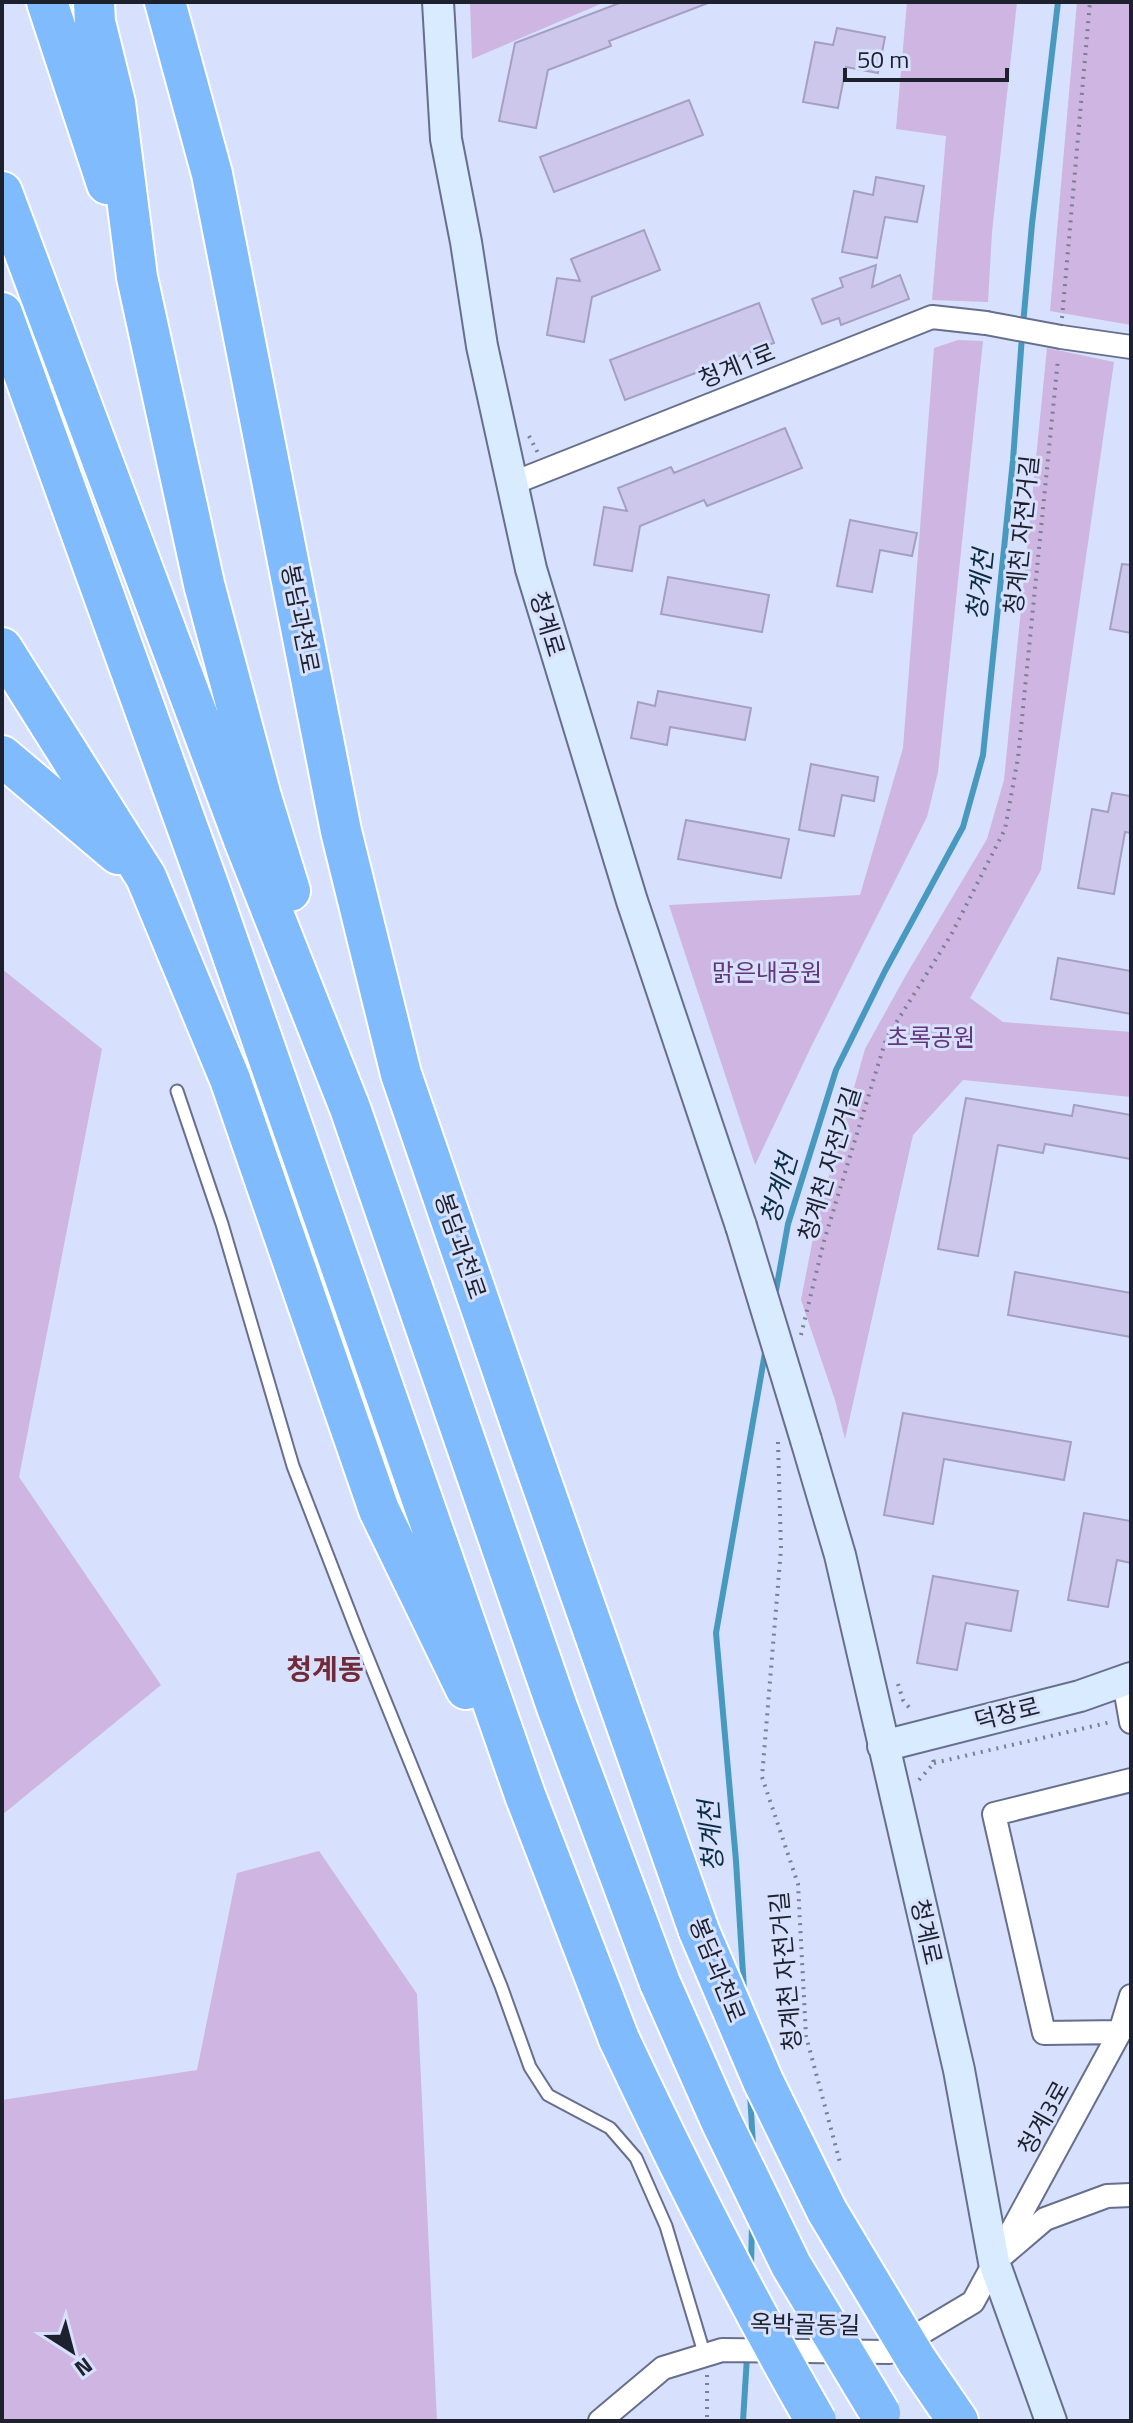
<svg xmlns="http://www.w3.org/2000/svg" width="1133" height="2423" font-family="'Titillium Web','Noto Sans KR',sans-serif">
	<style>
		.green { fill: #cfb5e1 }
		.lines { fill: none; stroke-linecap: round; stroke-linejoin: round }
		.stream { stroke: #4899c0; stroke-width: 6 }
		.building { fill: #ccc7eb; stroke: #a5a0c2; stroke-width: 2 }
		.lane-casing { stroke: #666f8e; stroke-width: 15 }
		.street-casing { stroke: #666f8e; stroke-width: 26 }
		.secondary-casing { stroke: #666f8e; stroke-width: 34 }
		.highway-casing { stroke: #fff; stroke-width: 44 }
		.path { stroke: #7a8094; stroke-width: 4; stroke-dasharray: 2 6; stroke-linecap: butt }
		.lane { stroke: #fff; stroke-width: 11 }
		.street { stroke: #fff; stroke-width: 22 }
		.secondary { stroke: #d9ebfe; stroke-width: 30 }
		.highway { stroke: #80bbfd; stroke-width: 40 }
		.street-bridge-casing { stroke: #666f8e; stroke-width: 26; stroke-linecap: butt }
		.secondary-bridge-casing { stroke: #666f8e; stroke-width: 34; stroke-linecap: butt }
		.highway-bridge-casing { stroke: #fff; stroke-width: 44; stroke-linecap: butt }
		.street-bridge { stroke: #fff; stroke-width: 22 }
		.secondary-bridge { stroke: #d9ebfe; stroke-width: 30 }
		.highway-bridge { stroke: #80bbfd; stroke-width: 40 }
		.labels { text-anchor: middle; stroke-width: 6; stroke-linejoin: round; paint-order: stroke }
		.street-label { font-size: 24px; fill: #1d212e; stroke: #d7e0fc }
		.park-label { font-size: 24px; fill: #653580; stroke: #d7e0fc }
		.water-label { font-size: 26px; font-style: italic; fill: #082e3f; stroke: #d7e0fc }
		.quarter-label { font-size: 28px; font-weight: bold; fill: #712a37; stroke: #d7e0fc }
	</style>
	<rect width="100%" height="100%" fill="#d7e0fc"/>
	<path class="green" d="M 470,2 L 605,2 L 472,59 Z
		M 907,2 L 1017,2 L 992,232 L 988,302 L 932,300 L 946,136 L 896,129 Z
		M 1077,2 L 1131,2 L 1131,325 L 1050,311 Z
		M 958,340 L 983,341 L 938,772 L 927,817 L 811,1047 L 755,1165 L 669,905 L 860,895 L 903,748 L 934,348 Z
		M 1047,348 L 1114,362 L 1041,870 L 970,998 L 1003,1022 L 1131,1032 L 1131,1097 L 963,1080 L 913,1135 L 845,1439 L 835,1400 L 801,1300 L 817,1218 L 865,1049 L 906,975 L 987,839 L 1004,780 Z
		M 2,969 L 102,1049 L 19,1477 L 161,1685 L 2,1815 Z
		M 319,1851 L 417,1994 L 437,2421 L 2,2421 L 2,2100 L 197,2070 L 237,1873 Z"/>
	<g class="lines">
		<path class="stream" d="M 1023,325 L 1032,224 L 1058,2
			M 775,1296 L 788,1224 L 836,1070 L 885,971 L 963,827 L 983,755 L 1013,460 L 1022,336
			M 744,1990 L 736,1861 L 716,1633 L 766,1347
			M 750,2093 L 753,2146
			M 751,2266 L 752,2225
			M 743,2421 L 747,2357"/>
	</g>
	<path class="building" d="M 622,2 L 708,3 L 609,41 L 611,46 L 548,70 L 536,128 L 499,121 L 515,43 Z
		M 837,28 L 885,37 L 878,73 L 846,67 L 838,108 L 803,102 L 815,42 L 833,45 Z
		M 689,100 L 703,135 L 554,192 L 540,157 Z
		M 876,177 L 924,186 L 917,222 L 885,217 L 877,258 L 842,252 L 854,191 L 873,195 Z
		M 644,230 L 660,270 L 592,297 L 584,342 L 547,335 L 557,278 L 580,281 L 571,259 Z
		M 876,265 L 872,287 L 900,275 L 909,299 L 841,325 L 839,318 L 822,324 L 812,299 L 843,287 L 840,278 Z
		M 759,303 L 774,343 L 625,400 L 610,360 Z
		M 785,428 L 802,468 L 707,506 L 704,500 L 640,526 L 632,571 L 594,565 L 604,507 L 627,511 L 618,488 L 671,467 L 674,473 Z
		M 850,520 L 917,533 L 912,556 L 880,550 L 872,592 L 837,586 Z
		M 1122,564 L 1131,565 L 1131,633 L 1110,629 Z
		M 668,577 L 769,595 L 762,632 L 661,614 Z
		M 658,691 L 751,708 L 745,740 L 670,727 L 667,745 L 631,738 L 638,702 L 655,706 Z
		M 811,764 L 878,777 L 874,801 L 842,795 L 834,836 L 799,830 Z
		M 1112,793 L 1131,796 L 1131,833 L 1125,832 L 1114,894 L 1078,888 L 1092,809 L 1108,812 Z
		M 686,820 L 789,839 L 781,878 L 678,859 Z
		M 1058,958 L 1131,971 L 1131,1014 L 1051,999 Z
		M 966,1098 L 1072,1116 L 1074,1105 L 1131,1115 L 1131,1159 L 1045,1144 L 1043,1153 L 998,1145 L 978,1256 L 938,1249 Z
		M 1015,1272 L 1131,1293 L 1131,1337 L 1008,1315 Z
		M 903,1413 L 1071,1442 L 1064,1480 L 944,1459 L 933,1524 L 884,1515 Z
		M 1084,1513 L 1131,1521 L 1131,1563 L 1117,1560 L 1108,1607 L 1068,1600 Z
		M 933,1576 L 1018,1591 L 1011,1631 L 966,1623 L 957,1670 L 917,1663 Z"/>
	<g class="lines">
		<g class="lane-casing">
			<path id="lane" d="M 177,1091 L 222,1224 L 293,1466 L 358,1634 L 501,1986 L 530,2067 L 548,2095 L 610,2128 L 636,2158 L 666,2226 L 705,2356"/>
		</g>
		<g class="street-casing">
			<path id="street" d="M 1061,337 L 1131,347
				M 511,484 L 932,317 L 986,323
				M 1124,1682 L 1131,1722
				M 1120,2032 L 1044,2033 L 994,1814 L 1131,1780
				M 1004,2254 L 1045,2219 L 1107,2196 L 1131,2195
				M 600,2421 L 663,2368 L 722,2350 L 889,2352 L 973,2302 L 1120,2032 L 1131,1996"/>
		</g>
		<g class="secondary-casing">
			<path id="secondary" d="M 438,2 L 446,139 L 466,242 L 482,346 L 531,569 L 632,901 L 741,1226
				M 806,1440 L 840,1555 L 959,2070 L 994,2262 L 1051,2421
				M 883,1746 L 1080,1696 L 1131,1678"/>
		</g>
		<g class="highway-casing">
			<path id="highway" d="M 47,2 L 107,184
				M 94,2 L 95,22 L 115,103 L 137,277 L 204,584 L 261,797 L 290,891
				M 165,2 L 212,174 L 341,831 L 401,1074 L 522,1427 L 699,1931
				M 2,192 L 244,840 L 350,1108 L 557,1707 L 660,1983
				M 2,313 L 210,890 L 525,1795 L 619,2039
				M 2,648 L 146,877 L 230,1079 L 379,1510 L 466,1689
				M 2,756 L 118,854
				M 917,2361 L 958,2421"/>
		</g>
		<path class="path" d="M 1062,318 L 1090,2
			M 529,436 L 538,453
			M 801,1335 L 824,1241 L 886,1039 L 951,935 L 1005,829 L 1018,758 L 1058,359
			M 778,1442 L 781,1549 L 762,1777 L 798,1884 L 806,2036 L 841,2166
			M 898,1684 L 903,1700 L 912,1711
			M 934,1763 L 1111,1722
			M 919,1780 L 934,1763 L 933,1759
			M 707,2375 L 707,2421"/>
		<use href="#lane" class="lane"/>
		<use href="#street" class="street"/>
		<use href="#secondary" class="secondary"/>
		<use href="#highway" class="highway"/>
		<g class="street-bridge-casing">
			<path id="street-bridge" d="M 986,323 L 1061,337"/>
		</g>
		<g class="secondary-bridge-casing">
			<path id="secondary-bridge" d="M 741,1226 L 806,1440"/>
		</g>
		<g class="highway-bridge-casing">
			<path id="highway-bridge" d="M 699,1931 L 763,2081 L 827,2211 L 917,2361
				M 660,1983 L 721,2121 L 791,2265 L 880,2413
				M 619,2039 C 680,2169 744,2296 816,2421"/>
		</g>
		<use href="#street-bridge" class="street-bridge"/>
		<use href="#secondary-bridge" class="secondary-bridge"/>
		<use href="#highway-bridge" class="highway-bridge"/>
	</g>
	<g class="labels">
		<g class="street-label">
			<text transform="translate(737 366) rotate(-22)" y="8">청계1로</text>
			<text transform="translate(1022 535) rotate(-84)" y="8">청계천 자전거길</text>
			<text transform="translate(300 619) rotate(79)" y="8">봉담과천로</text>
			<text transform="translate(547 624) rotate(73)" y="8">청계로</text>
			<text transform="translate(830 1164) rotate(-73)" y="8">청계천 자전거길</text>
			<text transform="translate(460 1246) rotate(71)" y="8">봉담과천로</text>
			<text transform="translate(1007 1714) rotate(-14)" y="8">덕장로</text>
			<text transform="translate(926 1932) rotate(77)" y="8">청계로</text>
			<text transform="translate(717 1970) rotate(68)" y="8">봉담과천로</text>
			<text transform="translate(786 1971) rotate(-95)" y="8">청계천 자전거길</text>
			<text transform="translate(1044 2118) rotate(-61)" y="8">청계3로</text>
			<text transform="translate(805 2325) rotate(1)" y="8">옥박골동길</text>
		</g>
		<g class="park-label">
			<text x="767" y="981">맑은내공원</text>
			<text x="931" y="1046">초록공원</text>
		</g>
		<g class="water-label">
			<text transform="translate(980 585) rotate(-84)" y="9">청계천</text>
			<text transform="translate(779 1189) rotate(-74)" y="9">청계천</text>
			<text transform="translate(711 1836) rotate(-94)" y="9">청계천</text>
		</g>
		<g class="quarter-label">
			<text x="325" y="1679">청계동</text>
		</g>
	</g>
	<rect width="1133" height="2423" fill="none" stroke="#1d212e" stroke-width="8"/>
	<g transform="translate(72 2351) rotate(144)" stroke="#d7e0fc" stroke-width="6" paint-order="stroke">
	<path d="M0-6L14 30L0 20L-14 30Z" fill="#1d212e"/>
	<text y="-12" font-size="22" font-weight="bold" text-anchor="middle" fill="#1d212e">N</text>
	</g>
	<path d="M845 68v12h162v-12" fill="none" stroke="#1d212e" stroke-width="4"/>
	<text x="857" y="68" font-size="24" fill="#1d212e" stroke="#d7e0fc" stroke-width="6" paint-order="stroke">50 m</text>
</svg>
